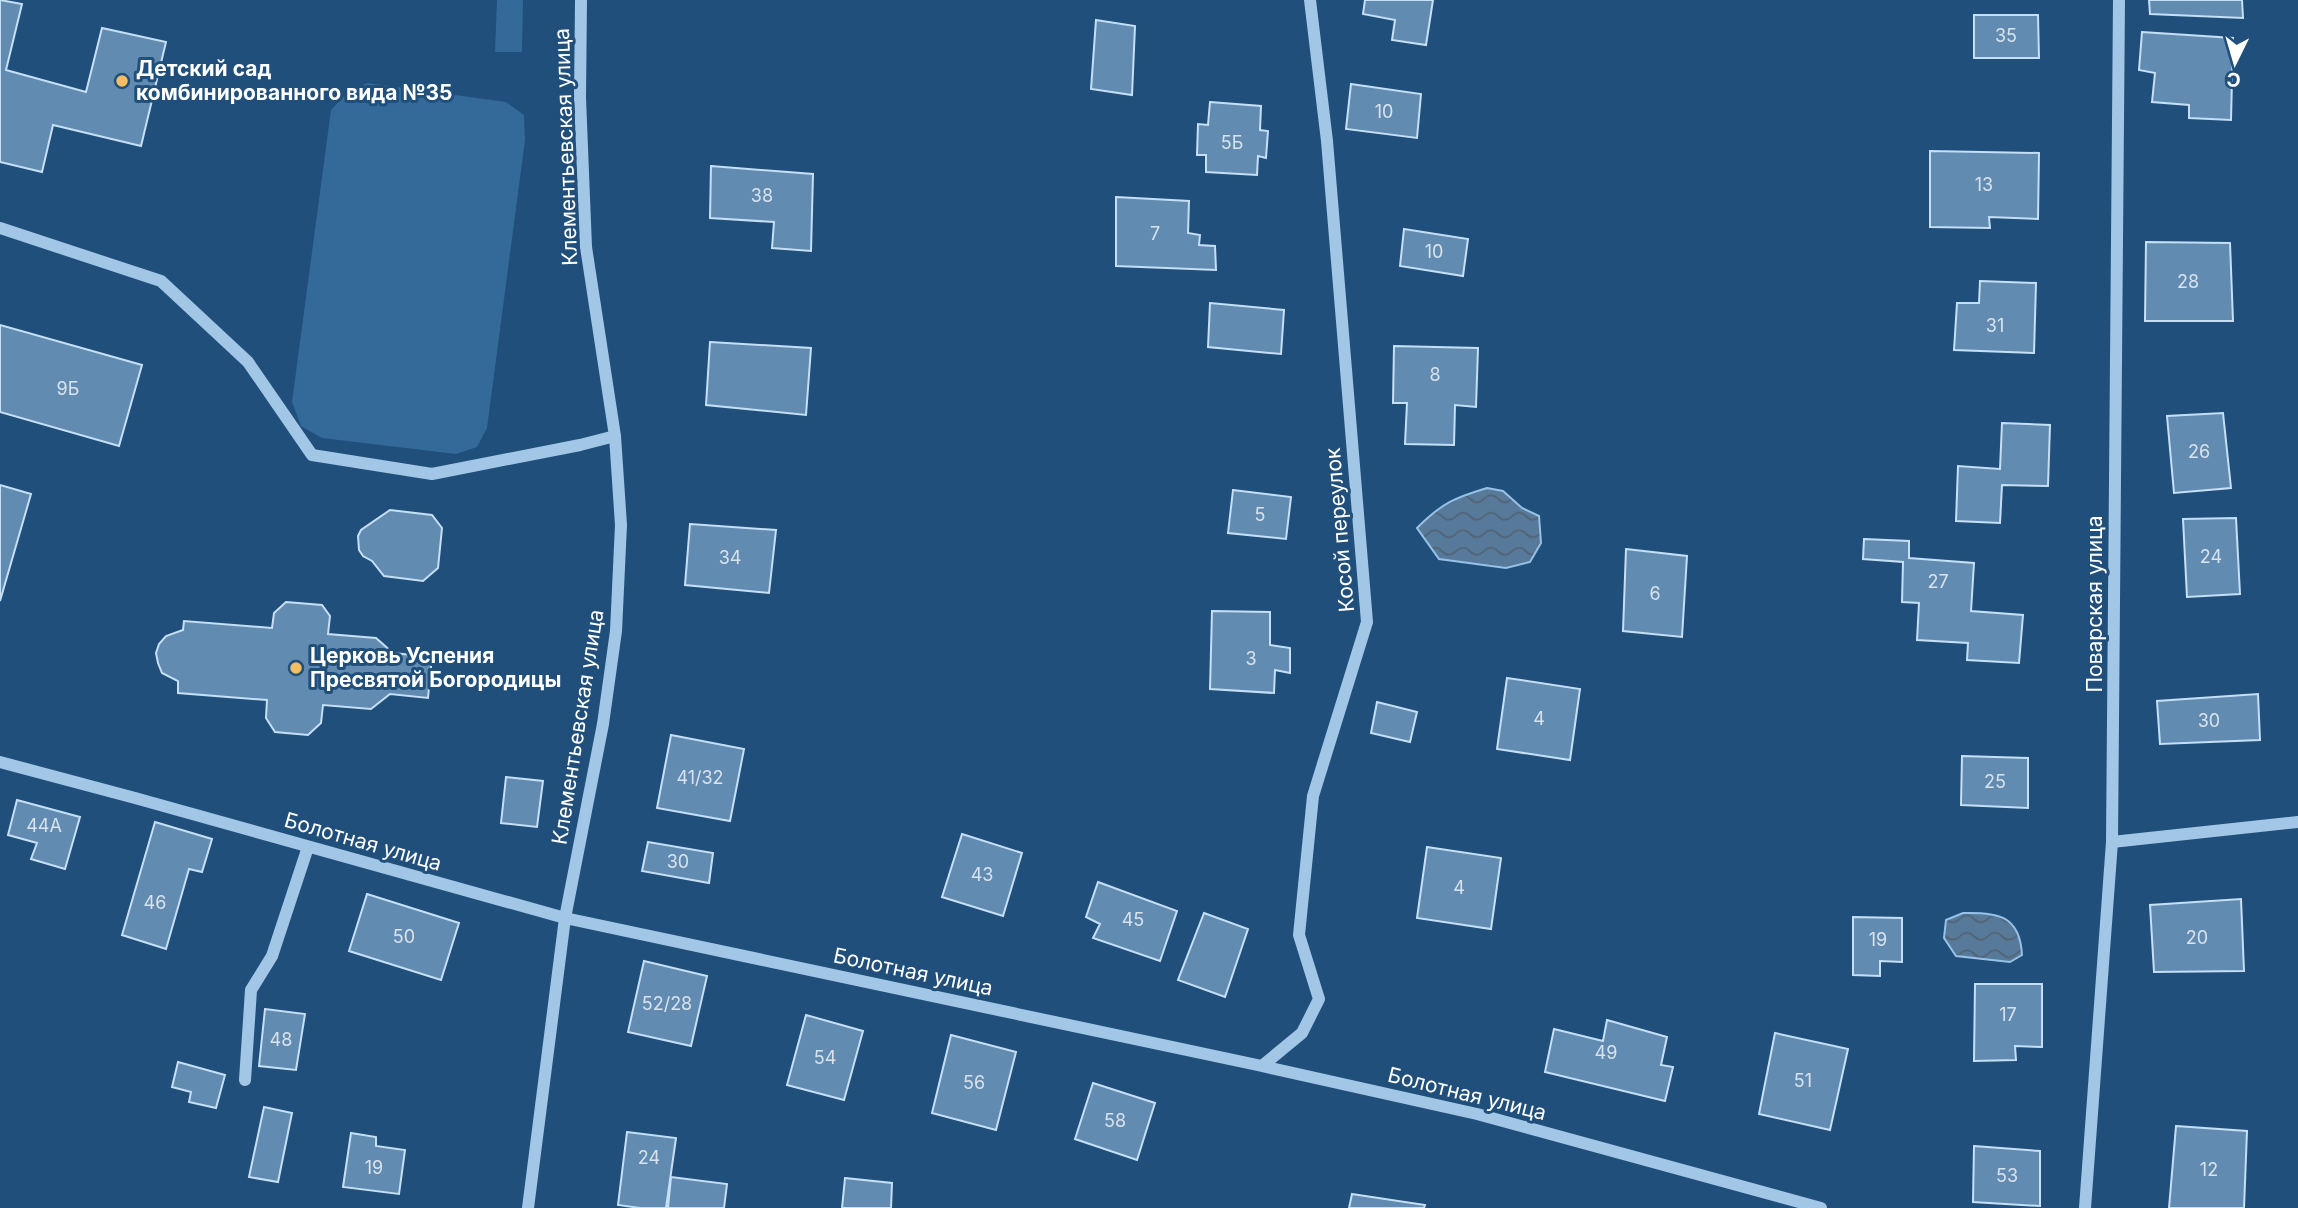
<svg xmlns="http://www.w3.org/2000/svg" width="2298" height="1208" font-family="Inter,sans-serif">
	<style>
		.pitch { fill: #336a99 }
		.water { fill: url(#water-waves); stroke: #96c2e7; stroke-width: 2 }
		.building { fill: #628bb1; stroke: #c5dff5; stroke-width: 2 }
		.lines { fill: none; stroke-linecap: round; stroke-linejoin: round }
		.minor { stroke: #a2c6e6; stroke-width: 12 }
		.poi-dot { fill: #f3be63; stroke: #204f7b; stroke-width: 2.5 }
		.labels { text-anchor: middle; stroke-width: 6; stroke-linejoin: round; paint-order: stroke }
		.number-label { font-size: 18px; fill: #d8e2ec }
		.poi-label { font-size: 21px; font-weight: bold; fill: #fff; stroke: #204f7b; text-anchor: start }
		.street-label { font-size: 21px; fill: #fff; stroke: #204f7b }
	</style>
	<defs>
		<pattern id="water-waves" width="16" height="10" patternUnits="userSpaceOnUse" patternTransform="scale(1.75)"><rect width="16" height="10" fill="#577a9b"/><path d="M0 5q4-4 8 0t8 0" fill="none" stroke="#526374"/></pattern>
	</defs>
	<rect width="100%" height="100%" fill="#204f7b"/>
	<path class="pitch" d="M 497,0 L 523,0 L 522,52 L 495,52 Z
		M 367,83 L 506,102 L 524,115 L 525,140 L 487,428 L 477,447 L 456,454 L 322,438 L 301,426 L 292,402 L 331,110 L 348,92 Z"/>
	<path class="water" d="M 1487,488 L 1503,491 L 1522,508 L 1539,516 L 1541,543 L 1530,562 L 1506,568 L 1439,559 L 1417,528 C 1442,503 1454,498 1487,488 Z
		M 1963,913 C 1997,912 2020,915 2022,955 L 2010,962 L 1956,956 L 1944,938 L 1946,920 Z"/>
	<path class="building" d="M 0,0 L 22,4 L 6,70 L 86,92 L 102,28 L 166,42 L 141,146 L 53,125 L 42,172 L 0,162 Z
		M 1365,0 L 1433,0 L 1426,45 L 1392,40 L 1395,20 L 1363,14 Z
		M 2149,0 L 2242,0 L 2243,18 L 2150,14 Z
		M 1974,15 L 2038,15 L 2039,58 L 1974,58 Z
		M 1096,20 L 1135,26 L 1132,95 L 1091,89 Z
		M 2142,32 L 2233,38 L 2231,120 L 2189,118 L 2189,105 L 2152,102 L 2155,73 L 2139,70 Z
		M 1351,84 L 1421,94 L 1417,138 L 1346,129 Z
		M 1210,102 L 1261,106 L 1260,130 L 1268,131 L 1266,158 L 1258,156 L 1257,175 L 1206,172 L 1206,155 L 1197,155 L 1198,124 L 1208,125 Z
		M 1930,151 L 2039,153 L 2038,219 L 1989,217 L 1990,228 L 1930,227 Z
		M 711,166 L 813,174 L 811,251 L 772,248 L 774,222 L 710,218 Z
		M 1116,197 L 1189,201 L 1188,233 L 1200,235 L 1199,245 L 1215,246 L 1216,270 L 1116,266 Z
		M 1404,229 L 1468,239 L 1463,276 L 1400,266 Z
		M 2146,242 L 2230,243 L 2233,321 L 2145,321 Z
		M 1980,281 L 2036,283 L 2034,353 L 1954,350 L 1957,303 L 1979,303 Z
		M 1210,303 L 1284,310 L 1281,354 L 1208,347 Z
		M 0,325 L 142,365 L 119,446 L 0,412 Z
		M 710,342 L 811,348 L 806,415 L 706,405 Z
		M 1394,346 L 1478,348 L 1476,407 L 1455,405 L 1454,445 L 1405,444 L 1407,403 L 1393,403 Z
		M 2223,413 L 2231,488 L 2174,493 L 2167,416 Z
		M 2002,423 L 2050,425 L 2048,486 L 2002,485 L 2000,523 L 1956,521 L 1958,466 L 2000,469 Z
		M 0,485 L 31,494 L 0,601 Z
		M 1233,490 L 1291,497 L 1286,539 L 1228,533 Z
		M 390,510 L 432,515 L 442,528 L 438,568 L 423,581 L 384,576 L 372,561 L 363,556 L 359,550 L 358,536 L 361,530 Z
		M 2236,518 L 2240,594 L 2187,597 L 2183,519 Z
		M 690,524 L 776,530 L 769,593 L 685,585 Z
		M 1864,539 L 1909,541 L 1909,558 L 1974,563 L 1971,611 L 2023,615 L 2019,663 L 1967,660 L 1968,643 L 1917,640 L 1919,603 L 1902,602 L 1903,562 L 1863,559 Z
		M 1626,549 L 1687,556 L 1682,637 L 1623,631 Z
		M 286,602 L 322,605 L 330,616 L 328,634 L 376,638 L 393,653 L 432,657 L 428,698 L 390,694 L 371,709 L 323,705 L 321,723 L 308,735 L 275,732 L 266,718 L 267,700 L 178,693 L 178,681 L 162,673 L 158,663 L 156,653 L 159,644 L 166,636 L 183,630 L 184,621 L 272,628 L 274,613 Z
		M 1212,611 L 1270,612 L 1270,645 L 1290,648 L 1290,673 L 1275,670 L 1274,693 L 1210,689 Z
		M 1507,678 L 1580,689 L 1570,760 L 1497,749 Z
		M 2258,694 L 2260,740 L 2160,744 L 2157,701 Z
		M 1377,702 L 1417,712 L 1410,742 L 1371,733 Z
		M 671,735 L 744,749 L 730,821 L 657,808 Z
		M 1962,756 L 2028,758 L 2028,808 L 1961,805 Z
		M 506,777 L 543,781 L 537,827 L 501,823 Z
		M 17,800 L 80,817 L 65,869 L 31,859 L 37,843 L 8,835 Z
		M 155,822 L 212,839 L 202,872 L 189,869 L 166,949 L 122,935 Z
		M 962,834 L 1022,853 L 1003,916 L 942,897 Z
		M 648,842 L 713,853 L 709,883 L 642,871 Z
		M 1427,847 L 1501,858 L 1491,929 L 1417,918 Z
		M 1098,882 L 1177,911 L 1160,961 L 1093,938 L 1100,924 L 1086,917 Z
		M 367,894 L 459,923 L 441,980 L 349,951 Z
		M 2241,899 L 2244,971 L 2154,972 L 2150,905 Z
		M 1204,913 L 1248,929 L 1225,997 L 1178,980 Z
		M 1853,917 L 1902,918 L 1902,962 L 1880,961 L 1880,976 L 1853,975 Z
		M 644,961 L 707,976 L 691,1046 L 628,1032 Z
		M 1975,984 L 2042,984 L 2042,1047 L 2015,1046 L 2016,1060 L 1974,1061 Z
		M 265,1009 L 305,1014 L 296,1070 L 259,1066 Z
		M 806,1015 L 863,1031 L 844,1100 L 787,1085 Z
		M 1607,1020 L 1667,1037 L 1661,1065 L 1673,1067 L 1665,1101 L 1545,1072 L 1554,1029 L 1603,1041 Z
		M 1775,1033 L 1848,1049 L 1830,1130 L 1759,1114 Z
		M 951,1035 L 1016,1052 L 996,1130 L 932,1113 Z
		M 178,1062 L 225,1075 L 216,1108 L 189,1102 L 191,1092 L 172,1087 Z
		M 1093,1083 L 1155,1103 L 1137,1160 L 1075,1139 Z
		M 264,1107 L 292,1113 L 278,1182 L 249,1177 Z
		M 2176,1126 L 2247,1131 L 2244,1208 L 2169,1208 Z
		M 627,1132 L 676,1138 L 666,1208 L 640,1208 L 618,1205 Z
		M 351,1133 L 376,1137 L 376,1146 L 405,1150 L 399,1194 L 343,1187 Z
		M 1974,1146 L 2040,1151 L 2040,1206 L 1973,1202 Z
		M 671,1177 L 727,1184 L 724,1208 L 668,1208 Z
		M 845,1178 L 892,1183 L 891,1208 L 842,1208 Z
		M 1352,1194 L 1425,1205 L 1424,1208 L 1349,1208 Z"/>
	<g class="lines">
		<path class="minor" d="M 0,228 L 161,281 L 248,362 L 312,455 L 432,474 L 580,445 L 615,436
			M 0,762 L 135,798 L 565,918 L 1262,1066 L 1477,1114 L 1821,1208
			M 2112,842 L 2298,822
			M 1262,1066 L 1302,1033 L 1319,999 L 1299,935 L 1313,796 L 1367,622 L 1327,141 L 1310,0
			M 245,1080 L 251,990 L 272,956 L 308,847
			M 528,1208 L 565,918 L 603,724 L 616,631 L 621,525 L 615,436 L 586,247 L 580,98 L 581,0
			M 2085,1208 L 2112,842 L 2119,0"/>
	</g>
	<g class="poi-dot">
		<circle cx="122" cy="81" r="7"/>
		<circle cx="296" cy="668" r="7"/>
	</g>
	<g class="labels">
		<g class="number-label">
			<text x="2006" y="42">35</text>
			<text x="1384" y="118">10</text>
			<text x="1232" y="149">5Б</text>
			<text x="1984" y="191">13</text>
			<text x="762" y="202">38</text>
			<text x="1155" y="240">7</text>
			<text x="1434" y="258">10</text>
			<text x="2188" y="288">28</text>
			<text x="1995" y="332">31</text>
			<text x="1435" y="381">8</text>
			<text x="68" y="395">9Б</text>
			<text x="2199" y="458">26</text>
			<text x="1260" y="521">5</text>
			<text x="2211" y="563">24</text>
			<text x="730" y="564">34</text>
			<text x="1938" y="588">27</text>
			<text x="1655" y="600">6</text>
			<text x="1251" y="665">3</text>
			<text x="1539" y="725">4</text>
			<text x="2209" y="727">30</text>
			<text x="700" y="784">41/32</text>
			<text x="1995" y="788">25</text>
			<text x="44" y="832">44А</text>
			<text x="678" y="868">30</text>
			<text x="982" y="881">43</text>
			<text x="1459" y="894">4</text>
			<text x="155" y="909">46</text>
			<text x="1133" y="926">45</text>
			<text x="404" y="943">50</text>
			<text x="2197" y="944">20</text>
			<text x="1878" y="946">19</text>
			<text x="667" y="1010">52/28</text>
			<text x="2008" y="1021">17</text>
			<text x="281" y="1046">48</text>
			<text x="1606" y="1059">49</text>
			<text x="825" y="1064">54</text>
			<text x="1803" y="1087">51</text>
			<text x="974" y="1089">56</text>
			<text x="1115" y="1127">58</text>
			<text x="649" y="1164">24</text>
			<text x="374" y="1174">19</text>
			<text x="2209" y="1176">12</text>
			<text x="2007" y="1182">53</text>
		</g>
		<g class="poi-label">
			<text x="136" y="76">Детский сад<tspan x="136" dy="24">комбинированного вида №35</tspan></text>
			<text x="310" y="663">Церковь Успения<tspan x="310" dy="24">Пресвятой Богородицы</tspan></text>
		</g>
		<g class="street-label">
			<text transform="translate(566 147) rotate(-92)" y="7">Клементьевская улица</text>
			<text transform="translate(1340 530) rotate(-95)" y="7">Косой переулок</text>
			<text transform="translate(2095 604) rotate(-90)" y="7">Поварская улица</text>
			<text transform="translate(578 727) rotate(-81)" y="7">Клементьевская улица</text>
			<text transform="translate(363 842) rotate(16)" y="7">Болотная улица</text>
			<text transform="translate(913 972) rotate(12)" y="7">Болотная улица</text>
			<text transform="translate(1467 1094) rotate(14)" y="7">Болотная улица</text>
		</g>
	</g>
	<g transform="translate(2235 63) rotate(185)" stroke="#204f7b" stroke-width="5" paint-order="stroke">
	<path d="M0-5L12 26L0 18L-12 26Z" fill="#ffffff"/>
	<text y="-10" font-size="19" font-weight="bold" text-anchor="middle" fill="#ffffff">С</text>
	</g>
</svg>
